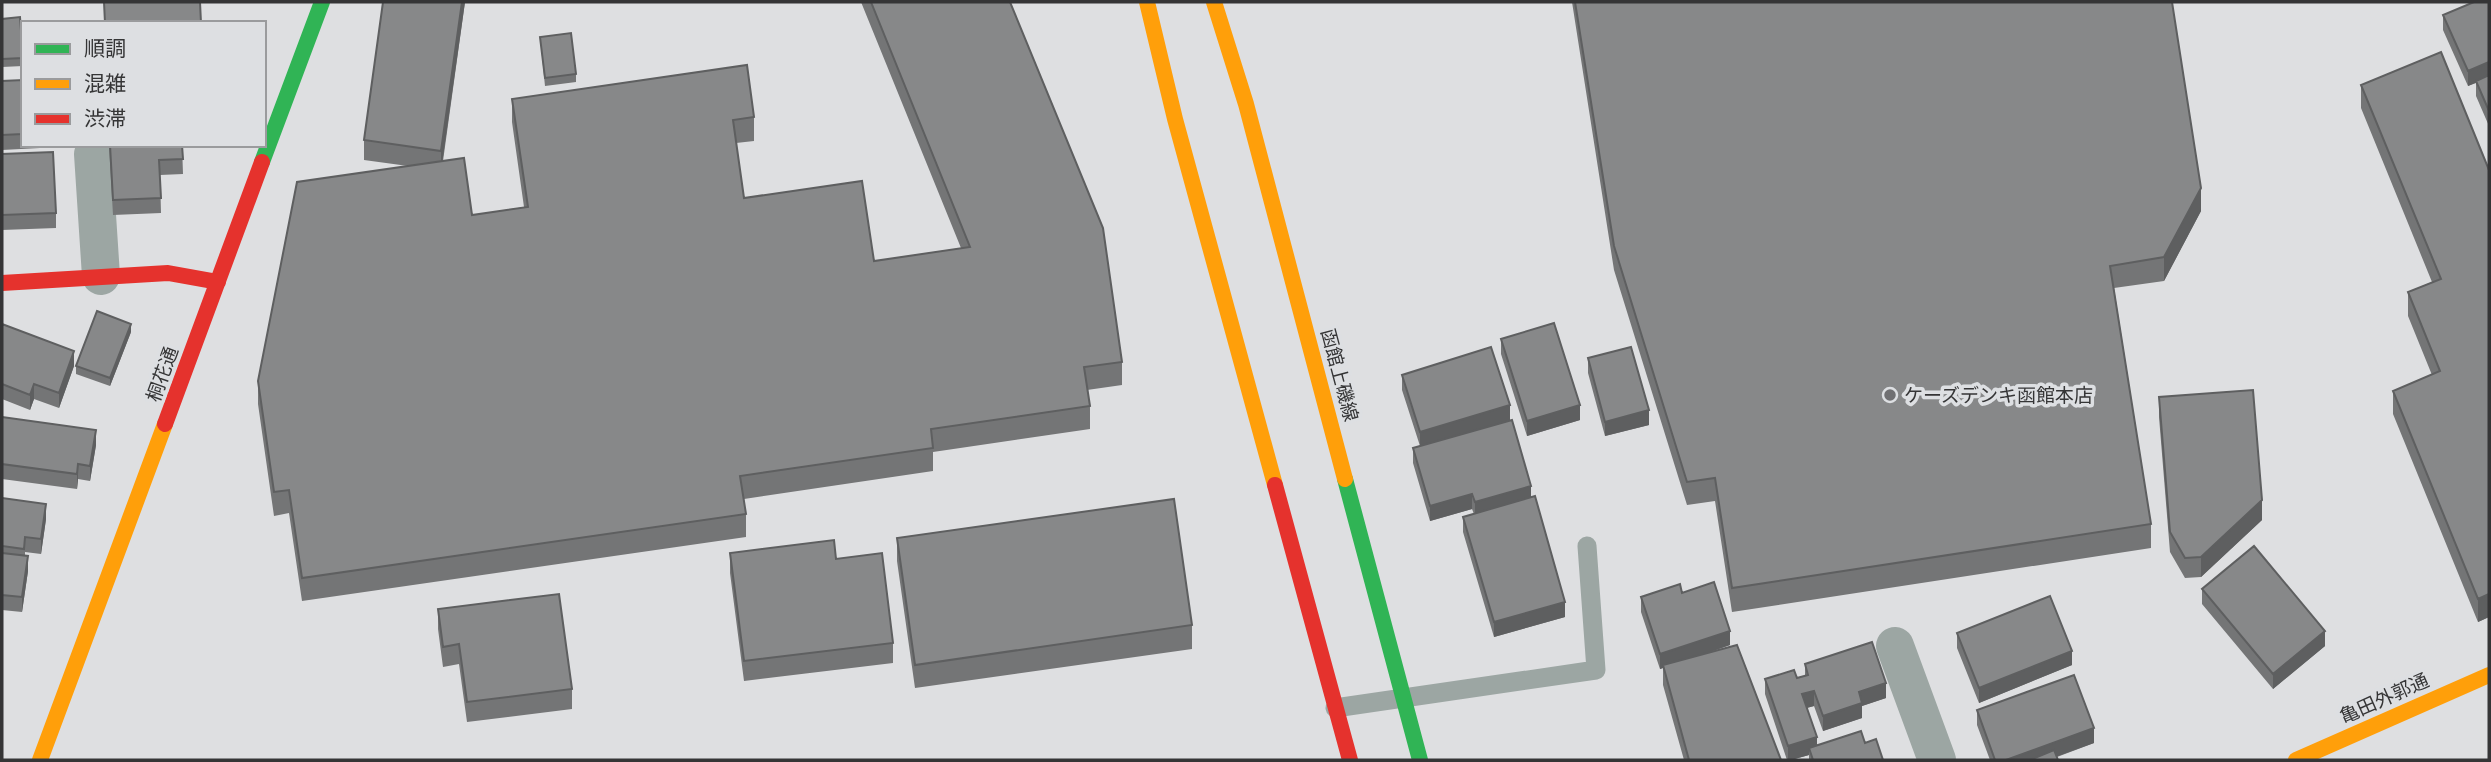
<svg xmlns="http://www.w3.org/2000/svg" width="2491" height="762" font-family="Overpass,'Noto Sans JP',sans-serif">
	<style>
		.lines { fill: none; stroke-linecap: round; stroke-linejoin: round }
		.lane { stroke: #9ca6a3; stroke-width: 19 }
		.street { stroke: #9ca6a3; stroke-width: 38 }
		.fast { stroke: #30b455; stroke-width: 16 }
		.slow { stroke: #ff9f0a; stroke-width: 16 }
		.jam { stroke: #e5322d; stroke-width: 16 }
		.wall { fill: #747576 }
		.shaded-wall { fill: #5e5f60 }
		.building { fill: #878889; stroke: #5e5f60; stroke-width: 2 }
		.poi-dot { fill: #707072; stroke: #dddfe2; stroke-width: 2.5 }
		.labels { text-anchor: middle; stroke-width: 7; stroke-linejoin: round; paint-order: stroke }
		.street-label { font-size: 19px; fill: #353536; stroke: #dddfe2 }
		.poi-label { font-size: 19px; fill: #353536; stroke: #dddfe2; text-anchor: start }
	</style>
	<rect width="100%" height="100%" fill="#dedfe1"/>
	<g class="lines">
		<path class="lane" d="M 1335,708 L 1596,670 L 1587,546"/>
		<path class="street" d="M 93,154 L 101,276
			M 1895,646 L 1937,760"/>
		<path class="fast" d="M 262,162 L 322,2
			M 1345,479 L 1420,760"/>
		<path class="slow" d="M 1147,2 L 1175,119 L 1275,485
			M 1214,2 L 1246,104 L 1345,479
			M 40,760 L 165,424
			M 2296,760 L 2489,675"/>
		<path class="jam" d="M 2,283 L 168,273 L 218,282
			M 165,424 L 262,162
			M 1275,485 L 1350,760"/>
	</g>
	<path class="wall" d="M 465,2 L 443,161 L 472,215 L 524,207 L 512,122 L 512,99 L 754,117 L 754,141 L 736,143 L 744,198 L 874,261 L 961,248 L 861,2 L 1010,2 L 1122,362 L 1122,385 L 1087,390 L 1090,406 L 1090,429 L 933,452 L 933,471 L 744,499 L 746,514 L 746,537 L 302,601 L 289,513 L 274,516 L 258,404 L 258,381 L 408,166 L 364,160 L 364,140 Z
		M 1572,2 L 2172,2 L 2201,211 L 2164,281 L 2114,288 L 2151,524 L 2151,548 L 1732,612 L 1715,501 L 1687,505 L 1614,270 Z
		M 2489,2 L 2489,126 L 2476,96 L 2476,83 L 2468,86 L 2443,30 L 2443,15 Z
		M 2,19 L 23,45 L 23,66 L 2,67 Z
		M 540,37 L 576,74 L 576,82 L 545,86 Z
		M 23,80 L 23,145 L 78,145 L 78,146 L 2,150 L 2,81 Z
		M 2361,85 L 2489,170 L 2489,617 L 2478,622 L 2393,414 L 2393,391 L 2432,375 L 2408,316 L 2408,292 L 2432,282 L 2361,108 Z
		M 109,145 L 182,145 L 183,174 L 160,175 L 161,213 L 113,215 Z
		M 2,154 L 56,213 L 56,228 L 2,230 Z
		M 2,324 L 74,366 L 59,408 L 34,399 L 30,410 L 2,399 Z
		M 131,332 L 110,386 L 76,374 L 76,366 Z
		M 1501,339 L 1580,420 L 1527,436 L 1501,354 Z
		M 1588,358 L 1649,425 L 1605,436 L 1588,373 Z
		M 1402,375 L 1510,420 L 1565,617 L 1494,637 L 1463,532 L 1463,517 L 1474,514 L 1472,509 L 1430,521 L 1413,463 L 1413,448 L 1420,446 L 1402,390 Z
		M 2159,397 L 2262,520 L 2201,577 L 2185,578 L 2170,552 L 2159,417 Z
		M 2,421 L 96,445 L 90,481 L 78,479 L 77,489 L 2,479 Z
		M 2,498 L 46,519 L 41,554 L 25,552 L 25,556 L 28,571 L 22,612 L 2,610 Z
		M 897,538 L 1192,625 L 1192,649 L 915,688 L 897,561 Z
		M 730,553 L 836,559 L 893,643 L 893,663 L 744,681 L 730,573 Z
		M 2202,589 L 2325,646 L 2273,689 L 2202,604 Z
		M 1682,593 L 1730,645 L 1708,653 L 1781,760 L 1684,760 L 1663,685 L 1663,668 L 1660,669 L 1641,612 L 1641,597 Z
		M 438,609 L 572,689 L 572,709 L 467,722 L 459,664 L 443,667 L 438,629 Z
		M 1957,633 L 2072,665 L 1979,703 L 1957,648 Z
		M 1805,664 L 1886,698 L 1862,706 L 1862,718 L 1823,731 L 1814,706 L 1807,708 L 1813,760 L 1809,760 L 1809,755 L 1791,760 L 1787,760 L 1765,694 L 1765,679 L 1797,678 L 1805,676 Z
		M 1977,710 L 2094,743 L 2057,757 L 2058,760 L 1990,760 L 1977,725 Z"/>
	<path class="shaded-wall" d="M 462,2 L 465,2 L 441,171 L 441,151 Z
		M 2489,62 L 2489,77 L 2468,86 L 2468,71 Z
		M 2201,188 L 2201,211 L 2164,281 L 2164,257 Z
		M 131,324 L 131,332 L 110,386 L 110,378 Z
		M 74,351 L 74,366 L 59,408 L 59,393 Z
		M 34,384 L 34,399 L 30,410 L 30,395 Z
		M 1510,405 L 1510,420 L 1420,447 L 1420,432 Z
		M 1580,405 L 1580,420 L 1527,436 L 1527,421 Z
		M 1649,410 L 1649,425 L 1605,436 L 1605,422 Z
		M 96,430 L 96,445 L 90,481 L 90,466 Z
		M 78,464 L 78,479 L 77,489 L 77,474 Z
		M 1531,486 L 1531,501 L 1475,517 L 1475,502 Z
		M 1472,494 L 1472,509 L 1430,521 L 1430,506 Z
		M 2262,500 L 2262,520 L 2201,577 L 2201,557 Z
		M 46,504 L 46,519 L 41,554 L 41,539 Z
		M 28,556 L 28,571 L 22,612 L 22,597 Z
		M 2489,594 L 2489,617 L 2478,622 L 2478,599 Z
		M 1565,602 L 1565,617 L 1494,637 L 1494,622 Z
		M 1730,631 L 1730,645 L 1663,668 L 1663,665 L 1663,668 L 1660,669 L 1660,654 Z
		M 2325,631 L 2325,646 L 2273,689 L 2273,674 Z
		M 2072,651 L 2072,665 L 1979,703 L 1979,688 Z
		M 1886,683 L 1886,698 L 1862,706 L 1862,718 L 1823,731 L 1823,716 L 1859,692 Z
		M 1814,691 L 1814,706 L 1802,709 L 1802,694 Z
		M 2094,728 L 2094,743 L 2047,760 L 2006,760 Z
		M 1817,737 L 1817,752 L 1809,748 L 1809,755 L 1791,760 L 1788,760 L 1788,746 Z"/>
	<path class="building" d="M 104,2 L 200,2 L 201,23 L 105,23 Z
		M 383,2 L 462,2 L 441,151 L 364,140 Z
		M 871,2 L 1010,2 L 1103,228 L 1122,362 L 1084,367 L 1090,406 L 931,429 L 933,448 L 740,476 L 746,514 L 302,578 L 289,490 L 274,492 L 258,381 L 297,182 L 464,158 L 472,215 L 528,207 L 512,99 L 747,65 L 754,117 L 733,120 L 744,198 L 862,181 L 874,261 L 970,247 Z
		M 1575,2 L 2172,2 L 2201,188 L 2164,257 L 2110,266 L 2151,524 L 1732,588 L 1715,478 L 1687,482 L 1614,246 Z
		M 2474,2 L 2489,2 L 2489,62 L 2468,71 L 2443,15 Z
		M 20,17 L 23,58 L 2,59 L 2,19 Z
		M 571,33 L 576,74 L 545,78 L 540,37 Z
		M 2441,52 L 2489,170 L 2489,594 L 2478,599 L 2393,391 L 2440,371 L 2408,292 L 2441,279 L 2361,85 Z
		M 2489,75 L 2489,111 L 2476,81 Z
		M 23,80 L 23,134 L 2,135 L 2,81 Z
		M 110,145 L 182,145 L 183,159 L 159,160 L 161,198 L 113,200 Z
		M 53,152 L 56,213 L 2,215 L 2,154 Z
		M 97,311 L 131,324 L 110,378 L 76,366 Z
		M 1554,323 L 1580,405 L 1527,421 L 1501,339 Z
		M 2,324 L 74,351 L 59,393 L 34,384 L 30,395 L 2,384 Z
		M 1491,347 L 1510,405 L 1420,432 L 1402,375 Z
		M 1631,347 L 1649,410 L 1605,422 L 1588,358 Z
		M 2253,390 L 2262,500 L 2201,557 L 2185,558 L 2170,532 L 2159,397 Z
		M 2,417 L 96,430 L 90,466 L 78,464 L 77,474 L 2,464 Z
		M 1512,420 L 1531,486 L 1475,502 L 1472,494 L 1430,506 L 1413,448 Z
		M 1535,496 L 1565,602 L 1494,622 L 1463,517 Z
		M 2,498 L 46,504 L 41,539 L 25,537 L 24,549 L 2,546 Z
		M 1174,499 L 1192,625 L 915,665 L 897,538 Z
		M 834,540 L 836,559 L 882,553 L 893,643 L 744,661 L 730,553 Z
		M 2254,546 L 2325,631 L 2273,674 L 2202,589 Z
		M 2,553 L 28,556 L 22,597 L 2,595 Z
		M 1714,582 L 1730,631 L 1660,654 L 1641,597 L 1680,584 L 1682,593 Z
		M 559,594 L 572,689 L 467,702 L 459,644 L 443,647 L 438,609 Z
		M 2050,596 L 2072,651 L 1979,688 L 1957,633 Z
		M 1872,642 L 1886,683 L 1859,692 L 1862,703 L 1823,716 L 1814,691 L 1802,694 L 1817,737 L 1788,746 L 1765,679 L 1794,670 L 1797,678 L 1808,675 L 1805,664 Z
		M 1737,645 L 1781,760 L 1689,760 L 1663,665 Z
		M 2074,675 L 2094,728 L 2006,760 L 1995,760 L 1977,710 Z
		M 1861,731 L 1865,743 L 1876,739 L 1883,760 L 1813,760 L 1809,748 Z
		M 2054,750 L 2058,760 L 2030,760 Z"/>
	<circle class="poi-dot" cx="1890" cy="395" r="7"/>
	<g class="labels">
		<g class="street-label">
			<text transform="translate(162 374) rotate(-70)" y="7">桐花通</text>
			<text transform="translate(1340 375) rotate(75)" y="7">函館上磯線</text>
			<text transform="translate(2384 698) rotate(-24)" y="7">亀田外郭通</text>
		</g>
		<g class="poi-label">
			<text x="1904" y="402">ケーズデンキ函館本店</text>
		</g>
	</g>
	<rect width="2491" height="762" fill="none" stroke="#353536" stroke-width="7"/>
	<rect x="21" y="21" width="245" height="126" fill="#dddfe2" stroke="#9a9b9d" stroke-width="2"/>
	<rect x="35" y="44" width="35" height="10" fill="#30b455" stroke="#9a9b9d" stroke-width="2"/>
	<text x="84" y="56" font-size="21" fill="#353536">順調</text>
	<rect x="35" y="79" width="35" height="10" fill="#ff9f0a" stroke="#9a9b9d" stroke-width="2"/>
	<text x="84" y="91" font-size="21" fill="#353536">混雑</text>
	<rect x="35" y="114" width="35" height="10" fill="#e5322d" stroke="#9a9b9d" stroke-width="2"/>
	<text x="84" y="126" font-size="21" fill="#353536">渋滞</text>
</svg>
